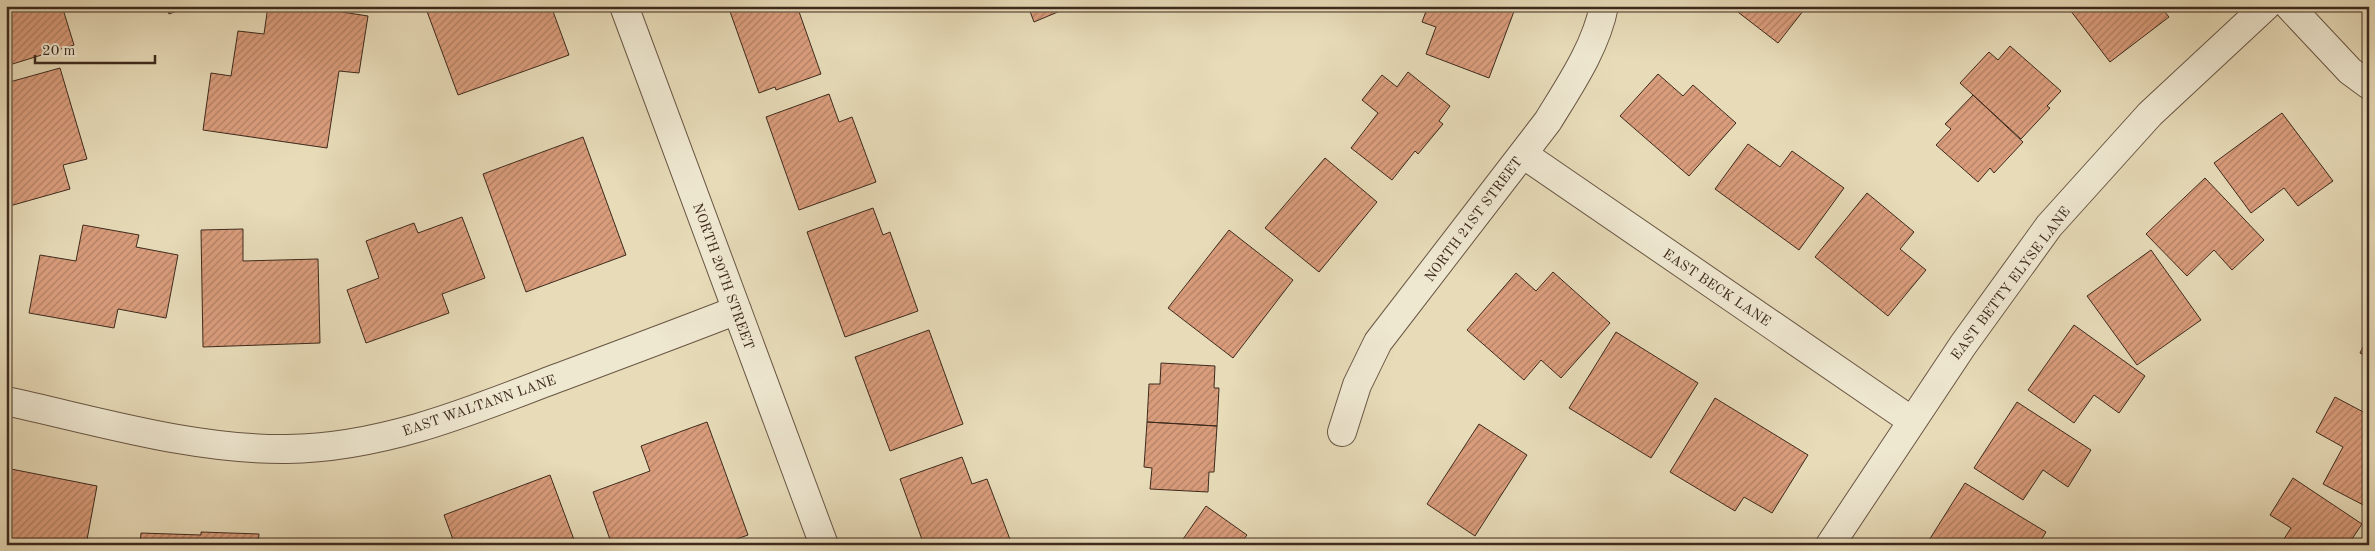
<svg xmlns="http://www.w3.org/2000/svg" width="2375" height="551" font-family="'Old Standard TT',serif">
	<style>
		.building { fill: url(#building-hatch); stroke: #3e2a1d }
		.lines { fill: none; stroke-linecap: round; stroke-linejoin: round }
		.minor-casing { stroke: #685644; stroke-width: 30 }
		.minor { stroke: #efe8d1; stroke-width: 28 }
		.labels { text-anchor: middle; stroke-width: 4; stroke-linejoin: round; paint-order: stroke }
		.street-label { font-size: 14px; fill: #3e2a1d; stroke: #efe8d1 }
	</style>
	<defs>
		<pattern id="building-hatch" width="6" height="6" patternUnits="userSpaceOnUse" patternTransform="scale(1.25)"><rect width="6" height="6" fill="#da9d7c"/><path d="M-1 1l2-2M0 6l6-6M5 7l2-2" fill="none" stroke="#b28065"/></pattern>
	</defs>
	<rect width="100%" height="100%" fill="#e7dbb8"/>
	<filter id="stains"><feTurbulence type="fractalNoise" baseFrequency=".004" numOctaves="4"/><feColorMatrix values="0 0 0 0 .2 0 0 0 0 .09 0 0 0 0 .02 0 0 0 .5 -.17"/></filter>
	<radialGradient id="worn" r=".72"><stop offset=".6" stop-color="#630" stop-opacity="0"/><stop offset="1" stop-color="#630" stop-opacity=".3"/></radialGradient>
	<path class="building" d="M 6,6 L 62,6 L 74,45 L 6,66 Z
		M 166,6 L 190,6 L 169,14 Z
		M 268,6 L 303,6 L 368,16 L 359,73 L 339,71 L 327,148 L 203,130 L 211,73 L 231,76 L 238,31 L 264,34 Z
		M 425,6 L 551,6 L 569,55 L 458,95 Z
		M 728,6 L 797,6 L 821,74 L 776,90 L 775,87 L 759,93 Z
		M 1028,6 L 1072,6 L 1034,22 Z
		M 1428,6 L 1516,6 L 1489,78 L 1426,54 L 1436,27 L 1422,22 Z
		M 1736,6 L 1807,6 L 1778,43 L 1734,9 Z
		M 2067,6 L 2160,6 L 2169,17 L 2110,62 Z
		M 2010,46 L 2061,91 L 2047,106 L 2050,108 L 2021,139 L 1960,83 L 1989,52 L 1998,60 Z
		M 60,68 L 87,159 L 63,165 L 70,189 L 6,207 L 6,83 Z
		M 1408,72 L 1450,106 L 1439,121 L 1443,124 L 1418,154 L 1415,151 L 1392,180 L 1351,148 L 1378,113 L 1362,100 L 1382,75 L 1397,87 Z
		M 1658,74 L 1683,96 L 1693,85 L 1736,123 L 1689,176 L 1620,116 Z
		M 829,94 L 839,122 L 852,117 L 876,182 L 799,210 L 766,117 Z
		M 1973,95 L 2023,142 L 1994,173 L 1990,168 L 1978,182 L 1936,145 L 1951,129 L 1945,124 Z
		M 2282,113 L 2333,181 L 2298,206 L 2284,188 L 2251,213 L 2214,163 Z
		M 583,137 L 626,255 L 526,292 L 483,174 Z
		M 1748,144 L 1780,167 L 1792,151 L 1844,188 L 1799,250 L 1715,189 Z
		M 1325,158 L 1377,202 L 1319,272 L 1265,228 Z
		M 2205,178 L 2264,240 L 2232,270 L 2214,250 L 2187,276 L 2146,234 Z
		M 1867,193 L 1914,232 L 1900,249 L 1926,270 L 1888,316 L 1815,257 Z
		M 873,208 L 883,235 L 890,232 L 918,311 L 845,337 L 807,232 Z
		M 462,217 L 485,278 L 442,294 L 449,313 L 366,343 L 347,290 L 379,278 L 366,241 L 414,223 L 418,233 Z
		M 83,225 L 139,235 L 136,247 L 178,255 L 166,318 L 118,309 L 114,328 L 29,313 L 40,255 L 76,261 Z
		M 243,229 L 243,261 L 318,259 L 320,343 L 203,347 L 201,230 Z
		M 1229,230 L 1293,280 L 1233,358 L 1168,308 Z
		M 2151,250 L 2201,320 L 2137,365 L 2087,296 Z
		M 1553,272 L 1610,323 L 1561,378 L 1541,360 L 1524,380 L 1467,330 L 1516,273 L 1536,291 Z
		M 2074,325 L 2145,376 L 2119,413 L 2094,395 L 2074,423 L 2028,390 Z
		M 929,330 L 963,424 L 890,451 L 855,357 Z
		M 1616,332 L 1698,383 L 1651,458 L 1569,408 Z
		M 2369,335 L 2369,357 L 2360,353 Z
		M 1161,363 L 1215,366 L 1214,388 L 1219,388 L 1217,426 L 1147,422 L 1149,384 L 1160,384 Z
		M 2335,397 L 2369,415 L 2369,508 L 2323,484 L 2343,447 L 2316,432 Z
		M 1715,398 L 1808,455 L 1772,513 L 1744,497 L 1735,511 L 1670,472 Z
		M 2017,402 L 2091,450 L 2068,487 L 2043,470 L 2023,500 L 1974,468 Z
		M 707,422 L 748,535 L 720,545 L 612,545 L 593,492 L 650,471 L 641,446 Z
		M 1147,422 L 1217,426 L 1214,472 L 1209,472 L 1208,492 L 1150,489 L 1152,468 L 1144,467 Z
		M 1479,424 L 1527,455 L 1475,536 L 1427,504 Z
		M 962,457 L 972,484 L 987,479 L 1011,542 L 1003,545 L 924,545 L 900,479 Z
		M 6,468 L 97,486 L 86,545 L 6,545 Z
		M 550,475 L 576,545 L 455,545 L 444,515 Z
		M 2293,478 L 2362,524 L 2348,545 L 2280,545 L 2291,528 L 2270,515 Z
		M 1965,483 L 2046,532 L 2038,545 L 1926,545 Z
		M 1206,506 L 1247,535 L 1243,540 L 1251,545 L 1179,545 Z
		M 201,532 L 259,534 L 258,545 L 140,545 L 141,533 L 201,535 Z
		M 356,540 L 356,545 L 298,545 Z"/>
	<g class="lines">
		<g class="minor-casing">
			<path id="minor" d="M 624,6 L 824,545
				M 2289,6 L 2350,71 L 2369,85
				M 1523,154 L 1912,421
				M 6,401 C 98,421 192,450 287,449 C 377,448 462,415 544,383 C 608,359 673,335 737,310
				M 1342,432 L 1357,385 L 1378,342 L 1548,121 C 1570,85 1596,47 1604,6
				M 1830,545 L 1963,345 L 2049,226 L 2150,114 L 2266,6"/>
		</g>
		<use href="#minor" class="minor"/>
	</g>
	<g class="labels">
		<g class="street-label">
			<text transform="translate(1473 219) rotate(-53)" y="5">NORTH 21ST STREET</text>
			<text transform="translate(724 276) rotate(70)" y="5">NORTH 20TH STREET</text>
			<text transform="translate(2010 283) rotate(-53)" y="5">EAST BETTY ELYSE LANE</text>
			<text transform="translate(1717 287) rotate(34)" y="5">EAST BECK LANE</text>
			<text transform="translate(479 405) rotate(-19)" y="5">EAST WALTANN LANE</text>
		</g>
	</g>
	<rect width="2375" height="551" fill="none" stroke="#e7dbb8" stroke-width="25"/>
	<rect x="8" y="8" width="2360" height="536" fill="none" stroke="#3e2a1d" stroke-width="2.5"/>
	<rect x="12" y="12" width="2350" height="526" fill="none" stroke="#3e2a1d"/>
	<path d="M35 55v8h120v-8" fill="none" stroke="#3e2a1d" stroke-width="2.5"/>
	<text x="42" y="55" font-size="15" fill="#3e2a1d" stroke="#efe8d1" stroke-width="4" paint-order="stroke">20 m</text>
	<rect width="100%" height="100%" filter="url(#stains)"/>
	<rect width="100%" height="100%" fill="url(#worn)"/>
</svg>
